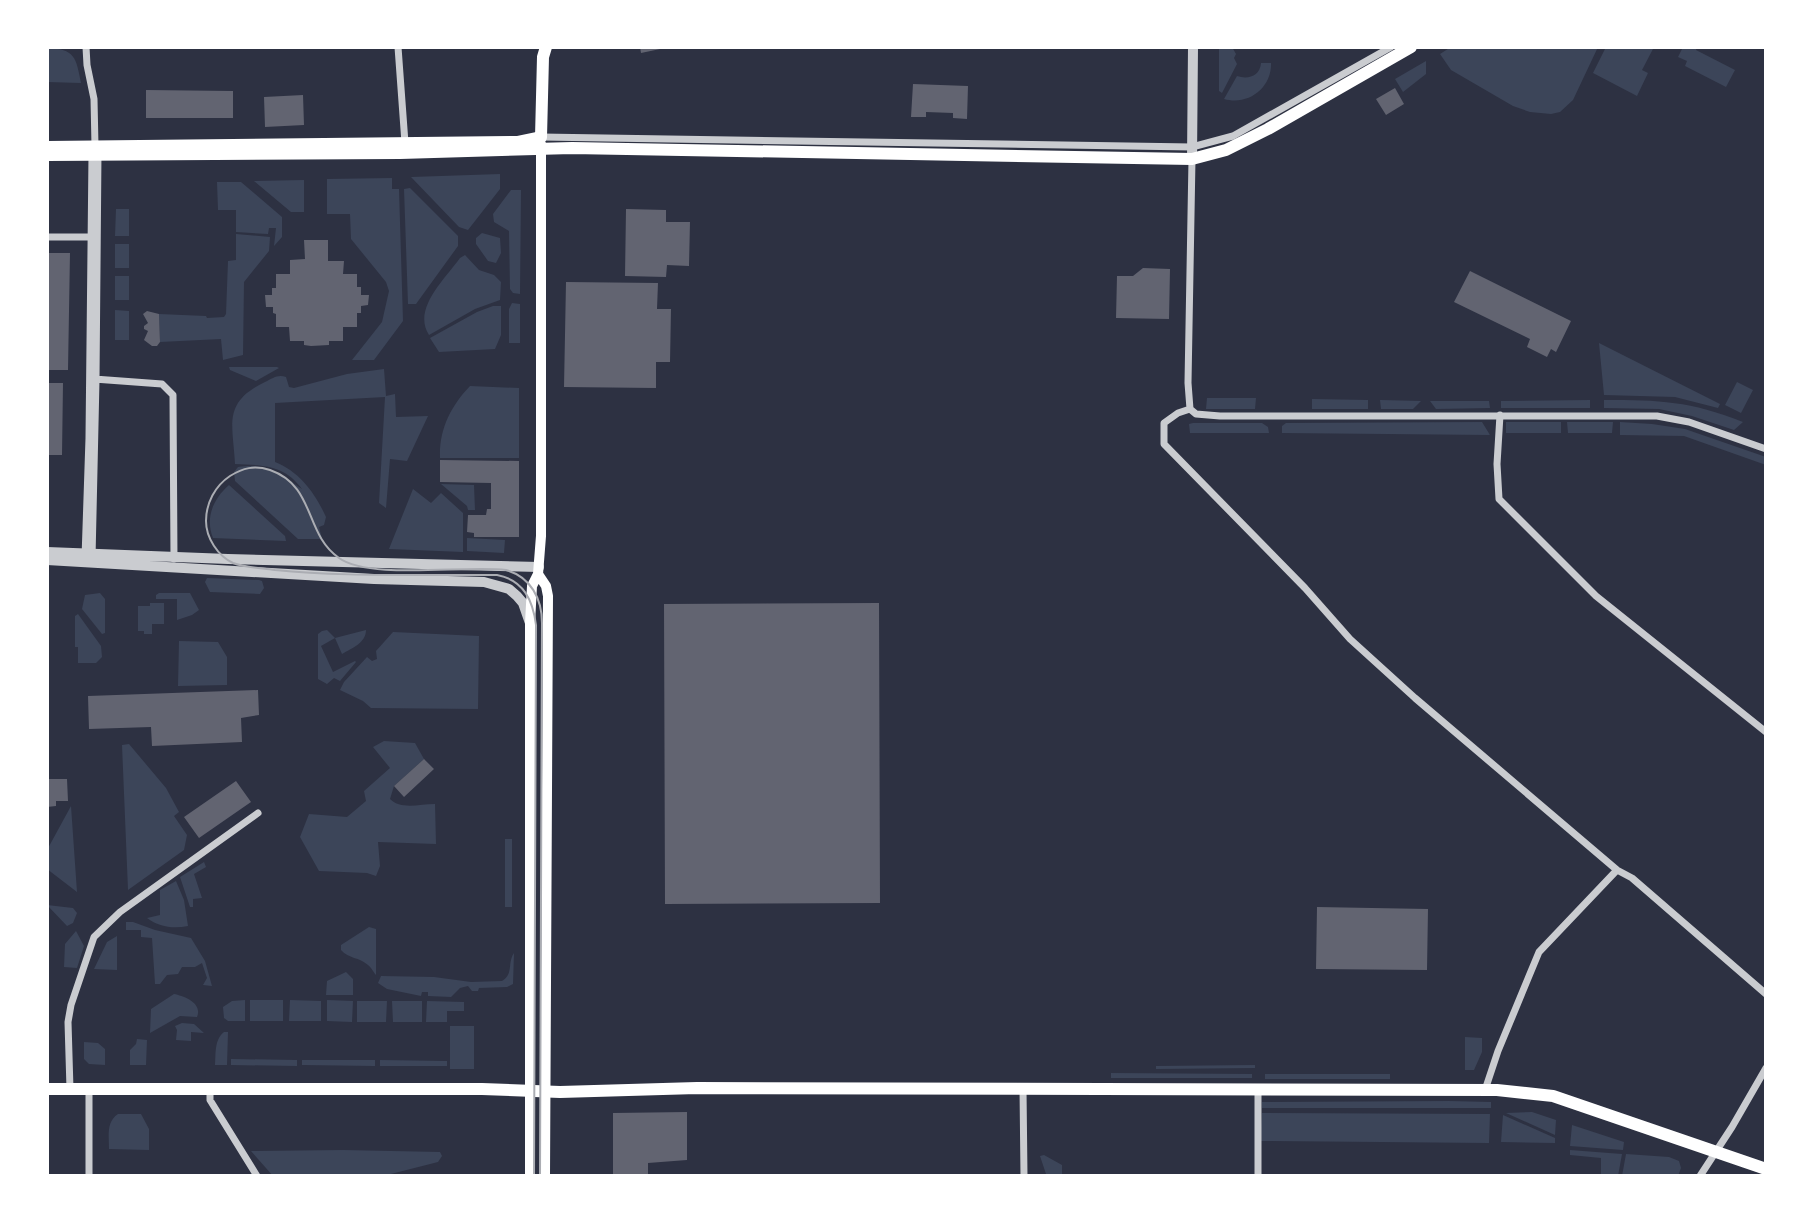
<svg xmlns="http://www.w3.org/2000/svg" width="1813" height="1223" font-family="'Sofia Sans Condensed',sans-serif">
	<style>
		.green { fill: #3c4559 }
		.building { fill: #626471 }
		.lines { fill: none; stroke-linecap: round; stroke-linejoin: round }
		.minor { stroke: #caccd0; stroke-width: 7 }
		.tertiary { stroke: #caccd0; stroke-width: 10 }
		.secondary { stroke: #fff; stroke-width: 10 }
		.primary { stroke: #fff; stroke-width: 12 }
		.trunk { stroke: #fff; stroke-width: 12 }
		.tram { stroke: #abadb3; stroke-width: 2 }
	</style>
	<rect width="100%" height="100%" fill="#2d3142"/>
	<path class="green" d="M 1219,47 L 1232,47 L 1236,54 L 1234,58 L 1237,64 L 1222,93 L 1219,91 Z
		M 1451,47 L 1598,47 L 1573,100 L 1560,112 L 1551,114 L 1530,112 L 1513,106 L 1451,70 L 1440,54 Z
		M 1606,47 L 1654,47 L 1642,70 L 1648,73 L 1637,96 L 1593,73 Z
		M 1683,47 L 1697,47 L 1696,50 L 1735,70 L 1726,87 L 1685,66 L 1687,61 L 1678,57 Z
		M 47,48 C 75,49 76,57 81,83 L 47,82 Z
		M 1426,61 L 1426,74 L 1403,92 L 1395,79 Z
		M 1261,63 L 1271,63 C 1272,87 1249,106 1224,99 L 1237,76 C 1248,80 1260,76 1261,63 Z
		M 500,174 L 500,189 L 468,230 L 459,227 L 411,177 Z
		M 392,178 L 392,189 L 399,189 L 403,321 L 374,360 L 352,360 L 382,322 L 389,291 L 386,282 L 351,239 L 350,214 L 327,214 L 327,179 Z
		M 304,180 L 304,212 L 291,212 L 254,181 Z
		M 217,182 L 241,182 L 282,217 L 282,237 L 274,246 L 276,228 L 269,228 L 268,234 L 236,232 L 236,210 L 218,210 Z
		M 410,188 L 458,236 L 458,246 L 416,304 L 408,304 L 404,189 Z
		M 511,190 L 521,190 L 520,294 L 513,293 L 510,289 L 509,231 L 494,222 L 493,214 Z
		M 116,209 L 129,209 L 129,236 L 115,236 Z
		M 482,233 L 500,238 L 501,253 L 496,263 L 488,261 L 476,244 L 476,238 Z
		M 236,234 L 270,237 L 269,251 L 244,282 L 243,355 L 223,360 L 221,339 L 160,342 L 159,314 L 206,316 L 207,318 L 224,317 L 226,314 L 228,261 L 236,260 Z
		M 115,244 L 129,244 L 129,268 L 115,268 Z
		M 465,255 L 479,270 L 494,275 L 501,282 L 500,300 L 475,309 L 429,335 C 412,309 445,279 460,258 Z
		M 115,276 L 129,276 L 129,300 L 115,300 Z
		M 512,303 L 520,304 L 520,343 L 509,343 L 509,309 Z
		M 493,306 L 501,306 L 501,335 L 495,349 L 439,352 L 430,338 L 477,312 Z
		M 115,310 L 129,311 L 129,340 L 115,340 Z
		M 1599,343 L 1720,404 L 1718,408 L 1675,397 L 1604,395 Z
		M 229,367 L 277,367 L 279,368 L 256,381 L 230,370 Z
		M 384,369 L 386,396 L 395,394 L 396,417 L 428,416 L 407,461 L 390,459 L 386,508 L 379,503 L 385,397 L 275,403 L 275,462 C 300,472 315,493 326,517 L 324,525 L 319,527 L 322,539 L 298,539 L 235,481 L 234,472 L 238,467 C 270,463 279,473 302,489 C 285,465 263,465 235,464 C 233,424 222,403 265,382 C 273,378 278,374 286,377 L 289,387 L 294,388 L 347,374 Z
		M 1737,382 L 1753,390 L 1741,413 L 1725,405 Z
		M 470,386 L 519,388 L 519,458 L 440,458 C 439,429 451,406 470,386 Z
		M 1207,398 L 1256,398 L 1255,409 L 1206,409 Z
		M 1312,399 L 1368,400 L 1368,409 L 1312,409 Z
		M 1380,400 L 1381,400 L 1421,401 L 1413,409 L 1381,409 Z
		M 1590,400 L 1590,408 L 1501,408 L 1501,401 Z
		M 1604,400 C 1660,400 1690,401 1743,422 L 1734,430 L 1692,416 L 1659,409 L 1604,408 Z
		M 1430,401 L 1489,401 L 1490,408 L 1436,409 Z
		M 1482,422 L 1490,435 L 1282,433 L 1282,426 L 1286,423 Z
		M 1506,422 L 1561,422 L 1561,433 L 1506,433 Z
		M 1567,422 L 1613,422 L 1612,433 L 1568,433 Z
		M 1620,422 L 1652,424 L 1685,429 L 1766,457 L 1766,465 L 1684,436 L 1620,435 Z
		M 1262,423 L 1268,427 L 1269,433 L 1190,433 L 1189,424 L 1193,423 Z
		M 441,484 L 474,485 L 475,510 L 468,510 L 467,506 Z
		M 229,485 L 285,536 L 286,541 L 213,538 C 205,518 213,499 229,485 Z
		M 413,489 L 431,503 L 441,493 L 463,513 L 463,552 L 389,549 Z
		M 467,538 L 505,540 L 504,553 L 467,551 Z
		M 207,578 L 259,580 L 262,581 L 264,588 L 260,594 L 210,592 L 205,582 Z
		M 100,593 L 105,599 L 105,633 L 102,634 L 82,609 L 85,595 Z
		M 159,593 L 190,593 L 199,610 L 192,615 L 177,620 L 177,599 L 156,599 L 156,595 Z
		M 150,603 L 164,603 L 164,624 L 152,624 L 152,634 L 144,634 L 144,631 L 138,631 L 138,606 L 150,606 Z
		M 78,614 L 101,646 L 102,657 L 96,663 L 78,663 L 78,647 L 75,647 L 75,616 Z
		M 327,630 L 335,638 L 366,630 C 366,643 352,648 342,654 L 335,638 L 321,646 L 333,672 L 355,661 L 356,662 L 340,681 L 334,678 L 327,684 L 318,679 L 318,634 L 322,631 Z
		M 393,632 L 479,636 L 478,709 L 371,708 L 363,701 L 340,690 L 344,682 L 367,657 L 372,661 L 377,659 L 376,651 Z
		M 179,641 L 218,642 L 227,657 L 227,685 L 178,686 Z
		M 384,741 L 415,743 L 424,759 L 394,786 L 390,799 C 401,810 419,804 435,804 L 436,844 L 378,842 L 380,866 L 376,876 L 367,873 L 319,871 L 300,837 L 309,814 L 347,817 L 366,801 L 364,791 L 390,768 L 373,747 Z
		M 129,744 L 166,788 L 179,812 L 174,816 L 187,835 L 184,850 L 128,890 L 122,745 Z
		M 71,806 L 77,892 L 47,869 L 47,850 Z
		M 505,839 L 512,839 L 512,907 L 505,907 Z
		M 204,862 L 206,867 L 194,874 L 202,898 L 193,899 L 193,907 L 190,907 L 180,877 Z
		M 176,881 L 184,900 L 188,926 C 173,929 159,927 147,918 L 160,915 L 160,890 Z
		M 47,905 L 73,908 L 77,913 L 73,923 L 67,926 Z
		M 126,922 L 133,922 L 155,930 L 191,938 L 205,961 L 212,986 L 203,985 L 207,978 L 202,963 L 195,967 L 182,967 L 178,974 L 167,975 L 160,984 L 155,984 L 152,938 L 141,937 L 141,930 L 126,930 Z
		M 369,927 L 376,929 L 376,975 C 373,972 372,968 368,965 C 359,957 349,959 341,950 L 341,945 Z
		M 76,931 L 84,946 L 77,968 L 64,967 L 65,944 Z
		M 117,936 L 117,970 L 94,969 L 107,942 Z
		M 514,953 L 513,984 L 507,987 L 479,988 L 478,991 L 472,991 L 468,986 L 460,988 L 451,997 L 428,996 L 428,992 L 422,992 L 421,996 L 387,989 L 378,983 L 381,976 L 434,977 L 471,982 L 502,981 C 514,974 507,963 514,953 Z
		M 346,972 L 353,979 L 353,995 L 326,995 L 327,981 Z
		M 174,994 C 184,996 203,1003 197,1017 L 180,1016 L 150,1033 L 151,1009 Z
		M 245,1000 L 245,1021 L 228,1021 L 224,1018 L 223,1007 L 232,1001 Z
		M 250,1000 L 283,1000 L 283,1021 L 250,1021 Z
		M 290,1000 L 321,1001 L 321,1021 L 289,1021 Z
		M 327,1000 L 353,1001 L 352,1022 L 327,1021 Z
		M 357,1001 L 387,1001 L 386,1022 L 357,1022 Z
		M 392,1001 L 422,1001 L 422,1022 L 393,1022 Z
		M 427,1001 L 464,1002 L 464,1011 L 447,1011 L 447,1022 L 426,1022 Z
		M 182,1023 L 194,1024 L 204,1033 L 191,1032 L 191,1041 L 176,1040 L 177,1030 L 175,1026 Z
		M 450,1026 L 474,1026 L 474,1069 L 450,1069 Z
		M 224,1032 L 228,1032 L 227,1065 L 215,1065 C 216,1054 214,1040 224,1032 Z
		M 1465,1037 L 1482,1038 L 1482,1052 L 1474,1070 L 1465,1070 Z
		M 137,1039 L 147,1040 L 146,1065 L 130,1065 L 130,1050 L 136,1044 Z
		M 84,1042 L 98,1043 L 105,1049 L 105,1065 L 89,1064 L 84,1059 Z
		M 231,1059 L 297,1060 L 297,1066 L 231,1065 Z
		M 302,1060 L 375,1060 L 375,1066 L 302,1065 Z
		M 380,1060 L 447,1061 L 447,1066 L 380,1066 Z
		M 1255,1065 L 1255,1068 L 1156,1069 L 1156,1066 Z
		M 1111,1073 L 1252,1074 L 1252,1078 L 1111,1078 Z
		M 1265,1074 L 1390,1074 L 1390,1079 L 1265,1079 Z
		M 1449,1101 L 1491,1102 L 1491,1108 L 1262,1108 L 1262,1102 Z
		M 1532,1112 L 1556,1120 L 1555,1135 L 1506,1113 Z
		M 1262,1113 L 1490,1114 L 1489,1143 L 1260,1141 Z
		M 118,1114 L 141,1114 L 149,1129 L 149,1150 L 109,1149 C 109,1136 106,1122 118,1114 Z
		M 1503,1115 L 1555,1138 L 1555,1143 L 1501,1142 Z
		M 1572,1125 L 1624,1142 L 1623,1150 L 1570,1146 Z
		M 343,1150 L 440,1152 L 442,1156 L 438,1162 L 383,1176 L 273,1176 L 251,1151 Z
		M 1570,1150 L 1622,1154 L 1618,1176 L 1601,1176 L 1601,1158 L 1570,1155 Z
		M 1626,1154 L 1669,1157 L 1679,1161 L 1681,1168 L 1678,1176 L 1622,1176 Z
		M 1044,1155 L 1062,1165 L 1062,1176 L 1046,1174 L 1040,1156 Z"/>
	<path class="building" d="M 640,47 L 665,47 L 665,48 L 641,53 Z
		M 913,84 L 968,86 L 967,119 L 953,118 L 953,113 L 926,112 L 926,117 L 911,117 Z
		M 1395,88 L 1404,104 L 1386,115 L 1376,99 Z
		M 146,90 L 233,91 L 233,118 L 146,118 Z
		M 303,95 L 304,125 L 265,127 L 264,97 Z
		M 626,209 L 666,210 L 666,222 L 690,222 L 689,266 L 667,265 L 666,277 L 625,276 Z
		M 304,240 L 328,240 L 328,261 L 344,261 L 343,274 L 357,274 L 357,287 L 361,287 L 361,295 L 369,295 L 368,305 L 361,306 L 361,313 L 357,313 L 357,327 L 343,327 L 343,341 L 329,341 L 329,345 L 311,346 L 304,345 L 304,341 L 290,341 L 289,327 L 276,327 L 276,314 L 273,313 L 273,307 L 266,307 L 265,295 L 272,295 L 272,288 L 276,288 L 276,274 L 290,274 L 290,260 L 305,259 Z
		M 47,253 L 70,253 L 68,370 L 47,370 Z
		M 1143,268 L 1170,269 L 1169,319 L 1116,318 L 1117,276 L 1133,276 Z
		M 1470,271 L 1571,321 L 1556,352 L 1551,349 L 1547,357 L 1527,347 L 1530,339 L 1454,302 Z
		M 566,282 L 658,283 L 657,309 L 671,309 L 670,362 L 656,362 L 656,388 L 564,387 Z
		M 147,311 L 159,314 L 160,342 L 157,346 L 152,346 L 144,340 L 148,331 L 144,329 L 144,326 L 148,323 L 143,314 Z
		M 47,383 L 63,383 L 62,455 L 47,455 Z
		M 440,460 L 519,461 L 519,537 L 474,537 L 474,533 L 467,532 L 468,515 L 486,515 L 487,509 L 491,509 L 491,483 L 440,482 Z
		M 879,603 L 880,903 L 665,904 L 664,604 Z
		M 258,690 L 259,715 L 241,718 L 242,742 L 152,746 L 151,727 L 89,729 L 88,696 Z
		M 424,759 L 434,769 L 404,797 L 394,786 Z
		M 47,779 L 67,779 L 68,801 L 56,801 L 56,806 L 47,807 Z
		M 236,781 L 251,802 L 199,838 L 184,817 Z
		M 1317,907 L 1428,909 L 1427,970 L 1316,969 Z
		M 687,1112 L 687,1160 L 648,1163 L 648,1176 L 613,1176 L 613,1113 Z"/>
	<g class="lines">
		<path class="minor" d="M 86,47 L 87,65 L 94,99 L 95,146
			M 398,47 L 405,143
			M 541,137 L 1192,147 L 1233,136 L 1391,47
			M 47,237 L 92,237
			M 94,379 L 162,384 L 173,395 L 174,559
			M 1190,409 L 1178,413 L 1164,423 L 1164,444 L 1305,588 L 1350,639 L 1415,698 L 1617,870 L 1632,878 L 1766,994
			M 1190,409 L 1196,414 L 1220,416 L 1657,416 L 1689,422 L 1766,449
			M 1190,409 L 1188,383 L 1192,159
			M 1500,415 L 1497,464 L 1499,499 L 1596,596 L 1766,732
			M 85,558 L 89,438 L 92,154
			M 92,558 L 96,380 L 98,153
			M 70,1089 L 68,1022 L 71,1005 L 94,937 L 120,912 L 258,813
			M 89,1089 L 89,1176
			M 1023,1089 L 1024,1176
			M 210,1090 L 210,1100 L 257,1176
			M 1485,1090 L 1498,1051 L 1539,952 L 1617,870
			M 1258,1176 L 1258,1090
			M 1700,1176 L 1732,1127 L 1766,1068"/>
		<path class="tertiary" d="M 1192,159 L 1193,47
			M 47,552 L 228,559 L 539,567
			M 47,560 L 374,579 L 484,582 L 509,589 L 517,596 L 523,603 L 530,623"/>
		<path class="secondary" d="M 538,574 L 546,586 L 548,596 L 545,1176
			M 530,1176 L 530,623 L 532,586 L 538,574 L 541,536 L 541,144"/>
		<path class="primary" d="M 47,147 L 517,142 L 541,137 L 543,57 L 546,47
			M 47,155 L 400,153 L 572,148 L 1192,159 L 1226,150 L 1268,129 L 1411,47"/>
		<path class="trunk" d="M 47,1089 L 482,1089 L 560,1092 L 697,1088 L 1497,1090 L 1553,1096 L 1766,1169"/>
		<path class="tram" d="M 534,1176 L 536,625 C 533,601 524,580 497,575 C 473,575 448,575 423,575 C 374,575 324,575 275,570 C 262,568 246,568 233,563 C 218,556 206,538 206,521 C 206,503 215,486 230,476 C 243,468 254,465 270,470 C 316,486 304,534 339,558 C 369,580 465,565 506,570 C 531,577 542,599 542,623 L 540,1176"/>
	</g>
	<rect width="1813" height="1223" fill="none" stroke="#ffffff" stroke-width="98"/>
</svg>
